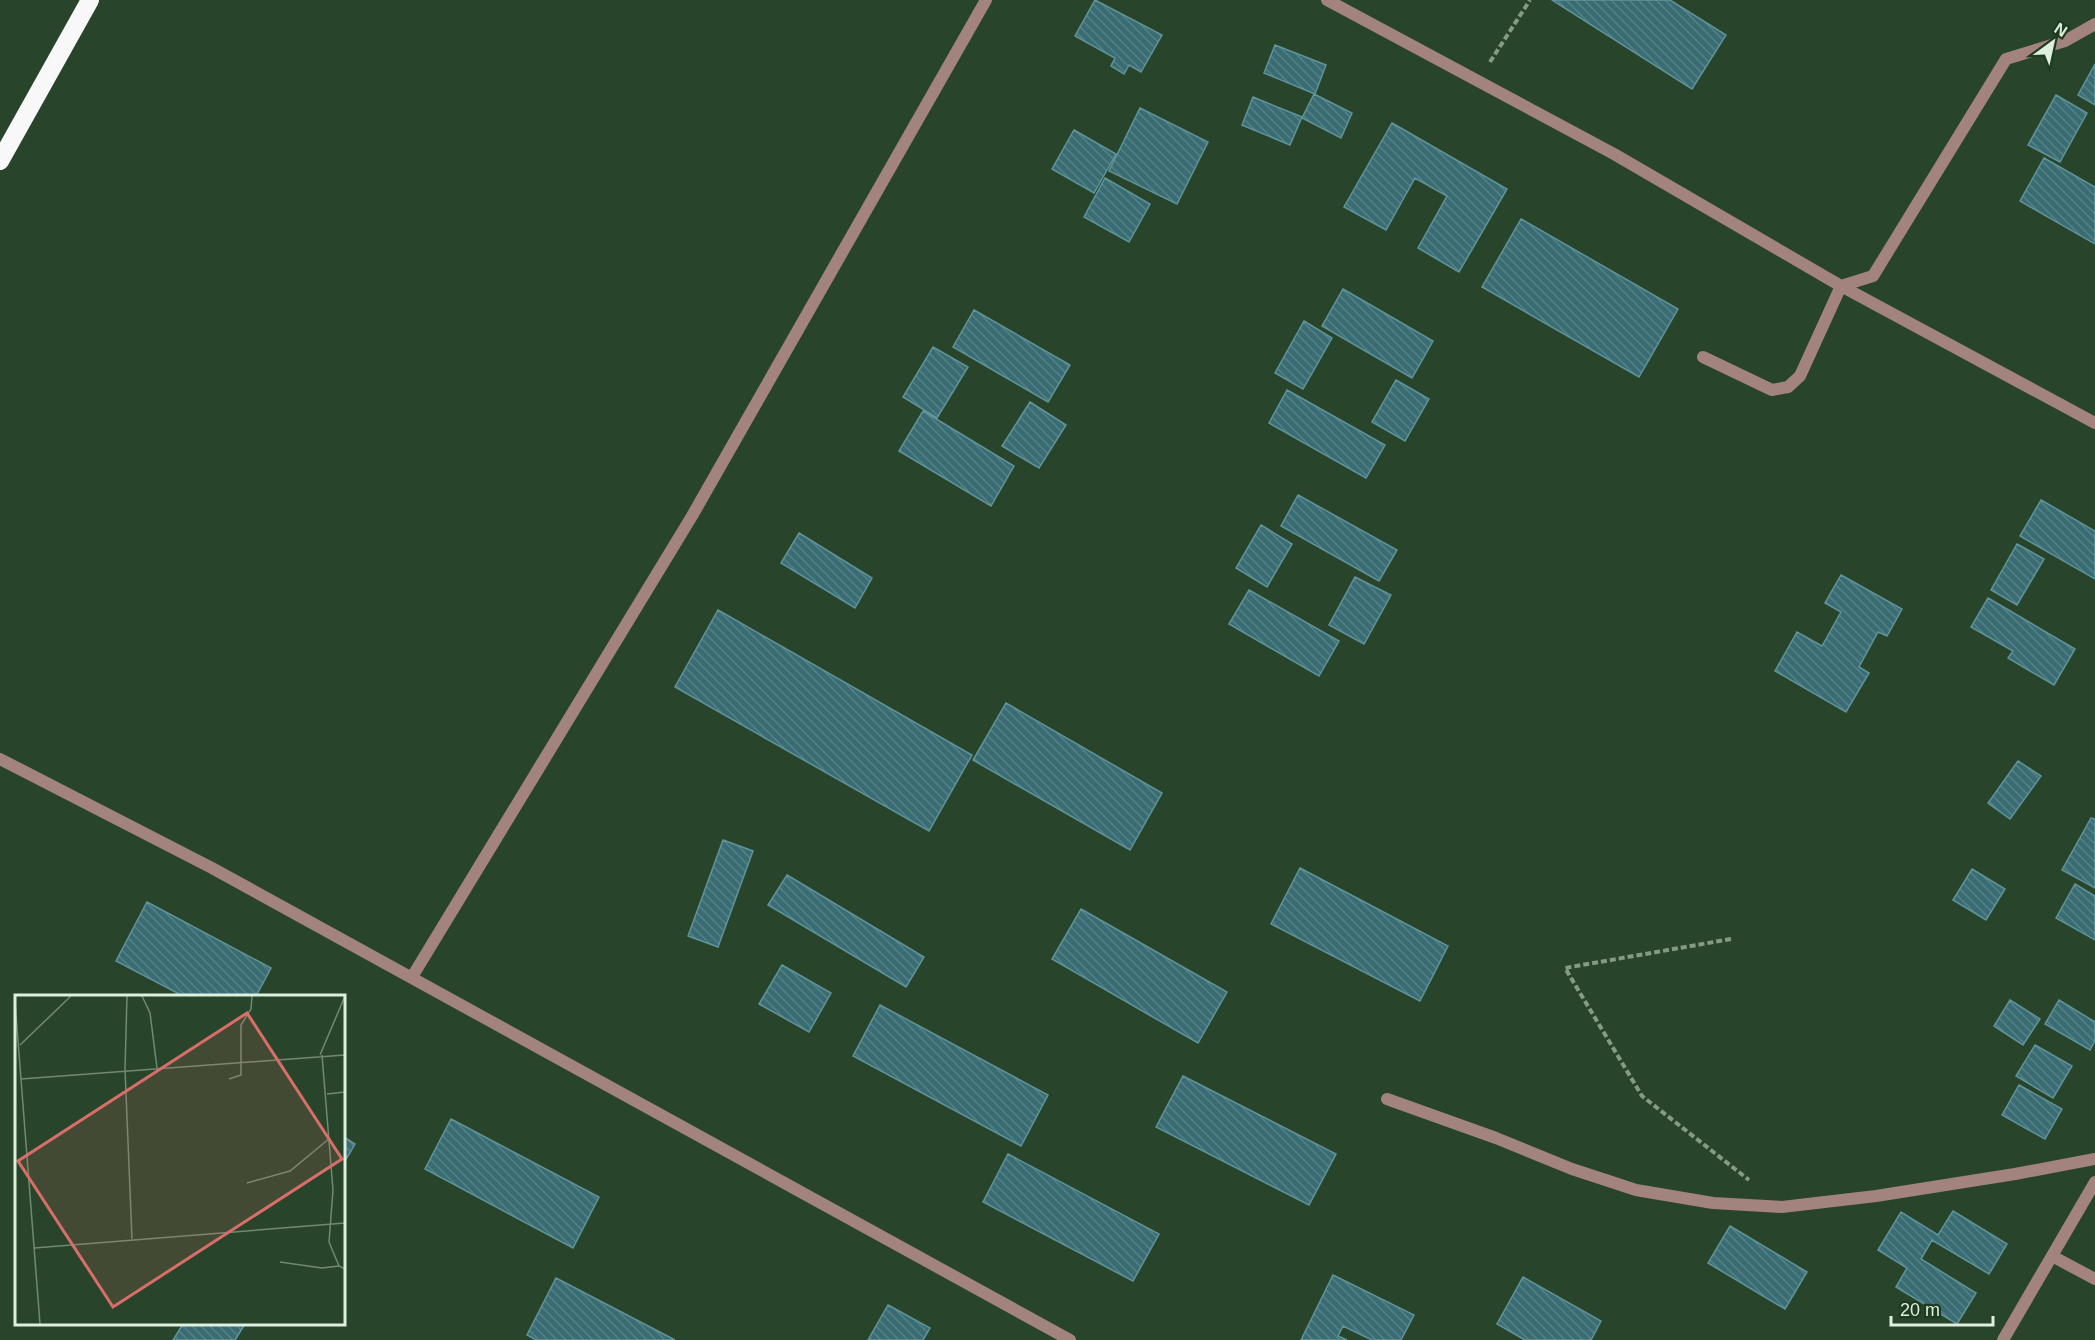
<svg xmlns="http://www.w3.org/2000/svg" width="2095" height="1340" font-family="Helvetica,sans-serif">
	<style>
		.building { fill: url(#building-back-hatch); stroke: #60949b; stroke-width: 1.5 }
		.lines { fill: none; stroke-linecap: round; stroke-linejoin: round }
		.path { stroke: #839a85; stroke-width: 4; stroke-dasharray: 6 3; stroke-linecap: butt }
		.lane { stroke: #a3837e; stroke-width: 12 }
		.street { stroke: #a3837e; stroke-width: 12 }
		.highway { stroke: #f8f8f8; stroke-width: 18 }
		.inset-road { fill: none; stroke: #718973; stroke-width: 1.5 }
		.view { fill: #d96e68; fill-opacity: 0.15; stroke: #d96e68; stroke-width: 3 }
		.inset-edge { fill: none; stroke: #deefdf; stroke-width: 3 }
	</style>
	<defs>
		<pattern id="building-back-hatch" width="6" height="6" patternUnits="userSpaceOnUse" patternTransform="scale(1.5)"><rect width="6" height="6" fill="#396c73"/><path d="M-1 5l2 2M0 0l6 6M5-1l2 2" fill="none" stroke="#558186"/></pattern>
	</defs>
	<rect width="100%" height="100%" fill="#28452b"/>
	<path class="building" d="M 1095,0 L 1162,35 L 1141,72 L 1129,65 L 1124,74 L 1111,66 L 1115,58 L 1075,36 Z
		M 1552,0 L 1670,0 L 1726,35 L 1692,89 Z
		M 1275,45 L 1326,65 L 1315,94 L 1264,73 Z
		M 2095,64 L 2095,105 L 2078,95 Z
		M 1314,94 L 1352,113 L 1341,138 L 1302,118 Z
		M 2056,95 L 2087,113 L 2060,162 L 2028,145 Z
		M 1253,97 L 1302,117 L 1290,145 L 1242,125 Z
		M 1140,108 L 1208,142 L 1177,204 L 1109,171 Z
		M 1392,123 L 1507,189 L 1459,272 L 1418,248 L 1447,196 L 1415,178 L 1386,230 L 1344,207 Z
		M 1074,130 L 1116,154 L 1094,193 L 1052,169 Z
		M 2044,158 L 2095,187 L 2095,244 L 2020,201 Z
		M 1105,178 L 1150,204 L 1129,242 L 1084,217 Z
		M 1521,219 L 1678,309 L 1639,377 L 1482,287 Z
		M 1343,289 L 1433,341 L 1412,378 L 1322,326 Z
		M 974,310 L 1070,365 L 1048,402 L 953,347 Z
		M 1304,321 L 1332,338 L 1303,389 L 1275,373 Z
		M 933,347 L 968,367 L 937,418 L 903,397 Z
		M 1396,380 L 1429,399 L 1405,441 L 1372,422 Z
		M 1287,390 L 1385,445 L 1366,478 L 1269,423 Z
		M 1030,402 L 1066,425 L 1039,468 L 1002,446 Z
		M 923,411 L 1014,466 L 991,506 L 899,451 Z
		M 1298,495 L 1397,550 L 1379,581 L 1281,526 Z
		M 2041,500 L 2095,531 L 2095,579 L 2020,536 Z
		M 1261,525 L 1292,544 L 1267,587 L 1236,568 Z
		M 799,533 L 872,578 L 855,608 L 781,563 Z
		M 2017,544 L 2044,559 L 2017,605 L 1991,590 Z
		M 1841,575 L 1902,609 L 1887,636 L 1878,632 L 1859,667 L 1869,673 L 1846,712 L 1775,671 L 1797,632 L 1822,646 L 1841,612 L 1825,603 Z
		M 1355,577 L 1391,595 L 1364,644 L 1329,625 Z
		M 1249,590 L 1339,641 L 1319,676 L 1229,624 Z
		M 1988,598 L 2075,649 L 2054,685 L 2008,658 L 2013,651 L 1971,627 Z
		M 718,610 L 972,755 L 929,831 L 675,687 Z
		M 1006,703 L 1162,793 L 1130,850 L 973,760 Z
		M 2018,761 L 2041,776 L 2010,819 L 1988,803 Z
		M 2091,818 L 2095,819 L 2095,888 L 2062,870 Z
		M 723,840 L 753,851 L 718,947 L 688,936 Z
		M 1300,868 L 1448,946 L 1420,1001 L 1271,924 Z
		M 1972,869 L 2005,889 L 1986,920 L 1953,900 Z
		M 787,875 L 924,957 L 906,987 L 768,905 Z
		M 2075,884 L 2095,896 L 2095,940 L 2056,918 Z
		M 147,902 L 271,968 L 256,996 L 183,996 L 116,961 Z
		M 1081,909 L 1227,992 L 1198,1043 L 1052,959 Z
		M 782,965 L 831,993 L 809,1032 L 759,1004 Z
		M 2010,1000 L 2040,1019 L 2023,1045 L 1994,1026 Z
		M 2059,1000 L 2095,1022 L 2095,1041 L 2090,1050 L 2045,1024 Z
		M 880,1005 L 1048,1095 L 1021,1146 L 853,1056 Z
		M 2035,1045 L 2072,1066 L 2053,1098 L 2016,1076 Z
		M 1183,1076 L 1336,1154 L 1309,1205 L 1156,1127 Z
		M 2019,1085 L 2062,1109 L 2045,1139 L 2002,1115 Z
		M 451,1119 L 599,1197 L 573,1248 L 425,1169 Z
		M 344,1137 L 355,1144 L 344,1163 Z
		M 1008,1154 L 1159,1234 L 1133,1281 L 983,1202 Z
		M 1953,1211 L 2007,1244 L 1989,1274 L 1932,1240 L 1921,1259 L 1976,1293 L 1957,1324 L 1896,1287 L 1907,1268 L 1878,1250 L 1901,1212 L 1938,1235 Z
		M 1730,1226 L 1807,1272 L 1785,1309 L 1708,1263 Z
		M 1333,1275 L 1414,1315 L 1401,1340 L 1372,1340 L 1343,1326 L 1338,1336 L 1347,1340 L 1301,1340 Z
		M 1523,1277 L 1601,1321 L 1591,1340 L 1525,1340 L 1497,1324 Z
		M 556,1278 L 675,1340 L 536,1340 L 527,1335 Z
		M 888,1305 L 930,1328 L 923,1340 L 868,1340 Z
		M 183,1324 L 245,1324 L 235,1340 L 173,1340 Z"/>
	<g class="lines">
		<path class="path" d="M 1490,62 L 1530,0
			M 1731,939 L 1565,968 L 1642,1096 L 1749,1180"/>
		<path class="lane" d="M 1703,357 L 1772,390 L 1788,387 L 1800,376 L 1841,286"/>
		<path class="street" d="M 1327,0 L 1614,154 L 1841,286 L 2095,423
			M 1841,286 L 1873,276 L 2006,59 L 2065,41 L 2095,24
			M 0,759 L 212,868 L 1070,1340
			M 412,977 L 692,516 L 986,0
			M 1387,1099 L 1496,1138 L 1572,1169 L 1636,1190 L 1713,1203 L 1782,1207 L 1876,1196 L 2015,1174 L 2095,1159
			M 2052,1256 L 2095,1279
			M 2003,1340 L 2095,1182"/>
		<path class="highway" d="M 0,161 L 90,0"/>
	</g>
	<g transform="translate(15 995)">
		<rect width="330" height="330" fill="#28452b"/>
		<path class="inset-road" d="M 112,1 L 110,74 L 117,244M 127,1 L 135,18 L 142,73M 0,7 L 25,329M 5,50 L 56,1M 305,60 L 330,1M 307,60 L 318,195 L 314,247 L 324,271 L 330,274M 6,84 L 330,60M 214,84 L 226,80 L 226,30 L 236,14 L 237,1M 312,99 L 330,97M 232,188 L 275,176 L 315,143M 19,253 L 330,228M 265,267 L 307,273 L 324,271"/>
		<path class="view" d="M 232,18 L 327,164 L 98,312 L 3,166 Z"/>
		<rect width="330" height="330" class="inset-edge"/>
	</g>
	<g transform="translate(2053 42) rotate(33)" stroke="#1e3a21" stroke-width="4.5" paint-order="stroke">
	<path d="M0-4.5L10 22L0 15L-10 22Z" fill="#deefdf"/>
	<text y="-9" font-size="16" font-weight="bold" text-anchor="middle" fill="#deefdf">N</text>
	</g>
	<path d="M1891 1316v9h102v-9" fill="none" stroke="#deefdf" stroke-width="3"/>
	<text x="1900" y="1316" font-size="18" fill="#deefdf" stroke="#1e3a21" stroke-width="4.5" paint-order="stroke">20 m</text>
</svg>
